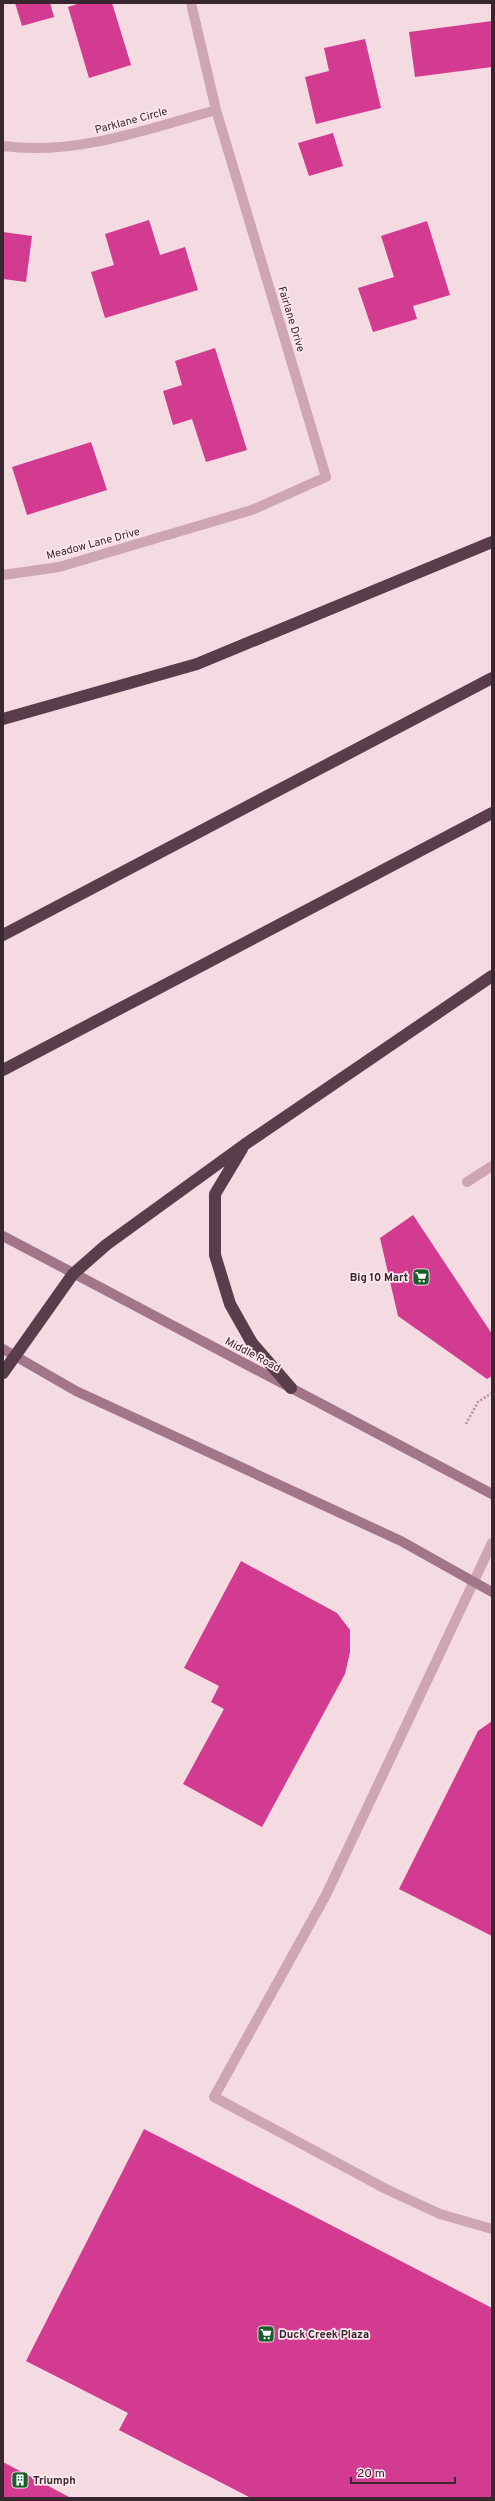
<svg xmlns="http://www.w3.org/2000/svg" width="495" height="2501" font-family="Overpass,sans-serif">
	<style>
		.building { fill: #d23b8f }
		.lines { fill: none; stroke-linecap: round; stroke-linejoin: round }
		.path { stroke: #ba8f9f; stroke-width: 2.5; stroke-dasharray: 2 2; stroke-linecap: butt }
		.lane { stroke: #cea5b3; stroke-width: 10 }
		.street { stroke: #cea5b3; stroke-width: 10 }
		.secondary { stroke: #a17689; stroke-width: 10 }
		.highway { stroke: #5a3d4b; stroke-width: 12 }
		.labels { text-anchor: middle; stroke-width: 3.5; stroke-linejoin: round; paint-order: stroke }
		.street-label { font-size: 11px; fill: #39272f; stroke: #fbe7ec }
		.poi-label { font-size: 11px; font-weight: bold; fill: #39272f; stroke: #fbe7ec; text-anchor: start }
	</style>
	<rect width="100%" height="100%" fill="#f4dae1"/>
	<path class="building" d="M 15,3 L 50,3 L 54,17 L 22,26 Z
		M 80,3 L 112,3 L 131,65 L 89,78 L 68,7 Z
		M 492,21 L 492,67 L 415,77 L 409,32 Z
		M 365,39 L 381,108 L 316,124 L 305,77 L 329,71 L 324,48 Z
		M 333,133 L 343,166 L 309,176 L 298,143 Z
		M 149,220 L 160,255 L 185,247 L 198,290 L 105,318 L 91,272 L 114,265 L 105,234 Z
		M 427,221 L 450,295 L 413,306 L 417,319 L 373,332 L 358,288 L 394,277 L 381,236 Z
		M 3,232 L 32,236 L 26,282 L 3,279 Z
		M 215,348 L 247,450 L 206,462 L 192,419 L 173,425 L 163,391 L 182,385 L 175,361 Z
		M 91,442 L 107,490 L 27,515 L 12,467 Z
		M 413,1215 L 492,1334 L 492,1376 L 487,1379 L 398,1316 L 380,1238 Z
		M 241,1561 L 337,1613 L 350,1630 L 350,1652 L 345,1674 L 262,1827 L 183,1784 L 224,1709 L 211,1702 L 219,1686 L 184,1668 Z
		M 492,1721 L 492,1936 L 399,1889 L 478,1731 Z
		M 144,2129 L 492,2308 L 492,2498 L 251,2498 L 119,2430 L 128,2413 L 26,2361 Z
		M 3,2462 L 71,2498 L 3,2498 Z"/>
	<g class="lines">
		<path class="path" d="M 466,1424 L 478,1402 L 492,1393"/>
		<path class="lane" d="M 467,1182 L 492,1166
			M 492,1543 L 326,1895 L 214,2097 L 386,2189 L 440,2214 L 492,2229"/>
		<path class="street" d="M 3,146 C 75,156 148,129 216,110
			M 3,575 L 59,567 L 252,510 L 326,477 L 216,110 L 191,3"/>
		<path class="secondary" d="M 3,1236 L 492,1494
			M 3,1349 L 76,1391 L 401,1541 L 492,1592"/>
		<path class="highway" d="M 3,719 L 197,664 L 492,542
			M 3,935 L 492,678
			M 3,1070 L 492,813
			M 242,1149 L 215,1194 L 215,1255 L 230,1304 L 252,1343 L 291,1388
			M 3,1373 L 73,1274 L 106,1245 L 244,1145 L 492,976"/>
	</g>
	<defs>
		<g id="supermarket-square" transform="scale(0.9)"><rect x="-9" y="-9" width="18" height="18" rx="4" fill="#185e2b" stroke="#fbe7ec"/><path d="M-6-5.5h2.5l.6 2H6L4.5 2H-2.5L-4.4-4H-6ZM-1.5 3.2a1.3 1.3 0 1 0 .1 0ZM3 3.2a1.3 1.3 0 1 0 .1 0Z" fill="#fff"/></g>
		<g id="building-square" transform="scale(0.9)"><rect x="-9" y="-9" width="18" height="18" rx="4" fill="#185e2b" stroke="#fbe7ec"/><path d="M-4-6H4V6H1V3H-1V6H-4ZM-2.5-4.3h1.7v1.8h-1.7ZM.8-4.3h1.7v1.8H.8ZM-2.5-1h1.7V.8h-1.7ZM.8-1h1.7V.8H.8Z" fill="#fff"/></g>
	</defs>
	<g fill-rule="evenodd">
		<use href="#supermarket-square" x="421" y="1277"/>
		<use href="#supermarket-square" x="266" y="2334"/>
		<use href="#building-square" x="20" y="2480"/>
	</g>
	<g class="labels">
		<g class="street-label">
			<text transform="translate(131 120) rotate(-15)" y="4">Parklane Circle</text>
			<text transform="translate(292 319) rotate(73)" y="4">Fairlane Drive</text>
			<text transform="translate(93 543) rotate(-15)" y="4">Meadow Lane Drive</text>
			<text transform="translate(253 1354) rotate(28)" y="4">Middle Road</text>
		</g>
		<g class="poi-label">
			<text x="408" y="1281" text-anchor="end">Big 10 Mart</text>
			<text x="279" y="2338">Duck Creek Plaza</text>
			<text x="33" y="2484">Triumph</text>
		</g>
	</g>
	<rect width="495" height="2501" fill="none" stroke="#39272f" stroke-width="8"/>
	<path d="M351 2477v6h104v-6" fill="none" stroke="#39272f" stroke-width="2"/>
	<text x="357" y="2477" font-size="12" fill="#39272f" stroke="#fbe7ec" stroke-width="3" paint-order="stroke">20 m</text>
</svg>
